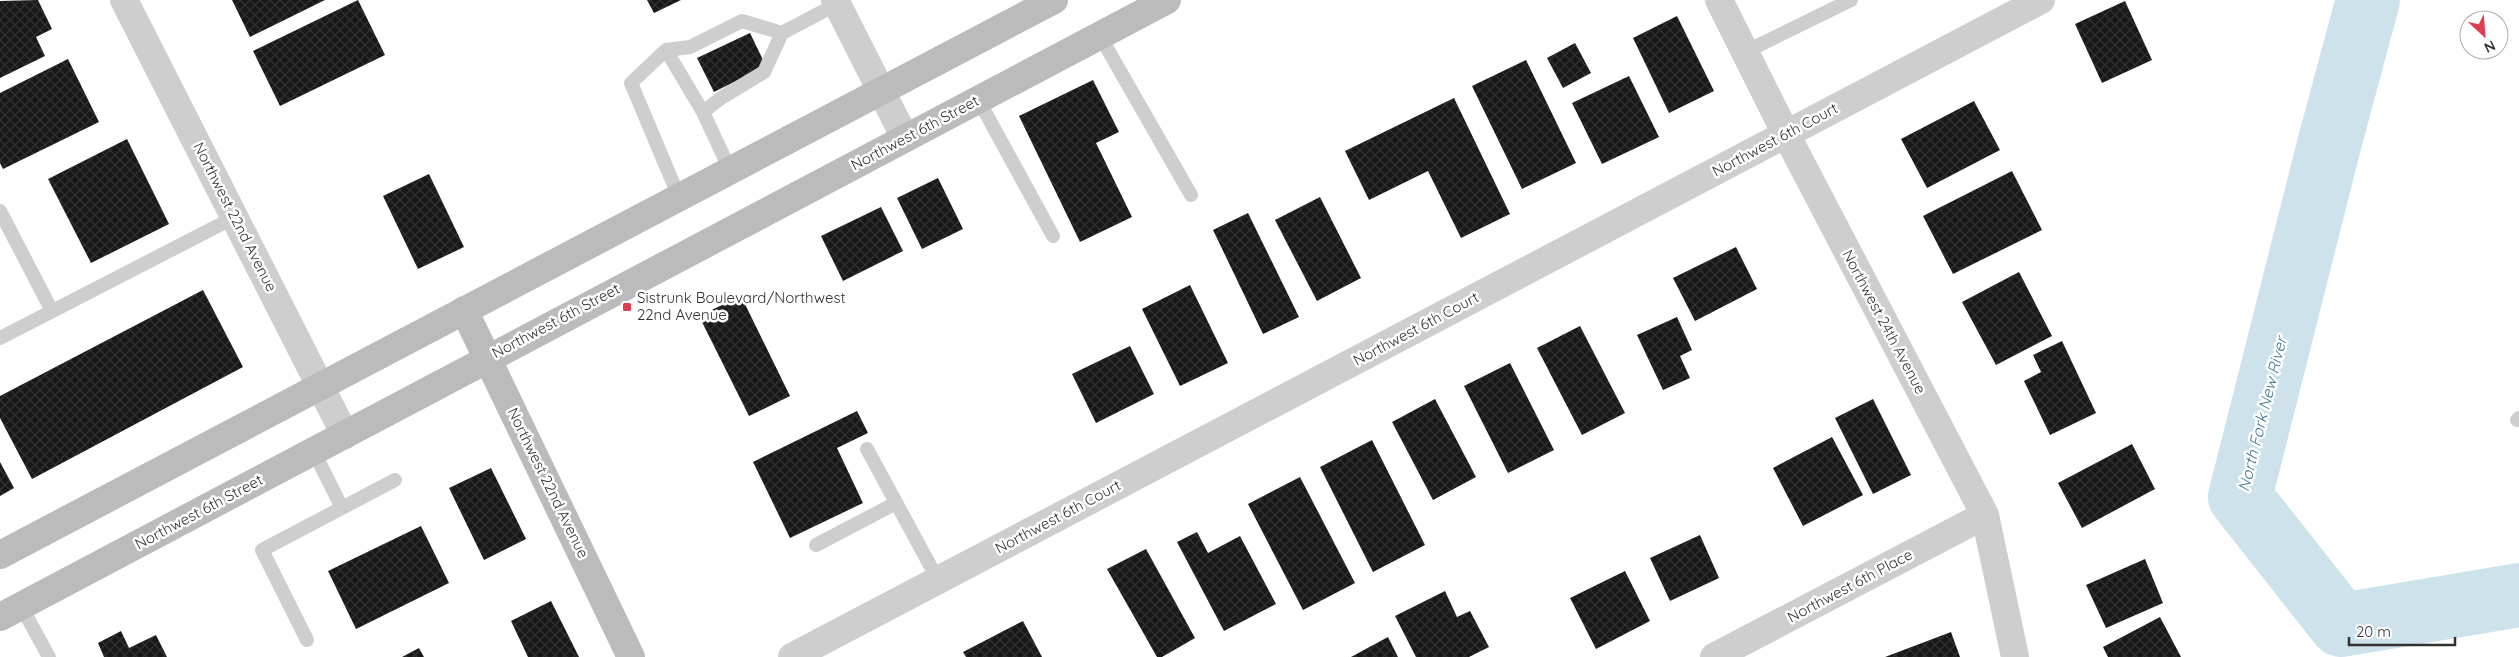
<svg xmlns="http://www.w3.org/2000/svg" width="2519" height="657" font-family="Quicksand,sans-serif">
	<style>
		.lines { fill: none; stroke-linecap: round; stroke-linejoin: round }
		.river { stroke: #cee2ec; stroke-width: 64 }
		.building { fill: url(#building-cross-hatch) }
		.lane { stroke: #cecece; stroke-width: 14 }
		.street { stroke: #cecece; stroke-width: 28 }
		.secondary { stroke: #bbb; stroke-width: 28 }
		.poi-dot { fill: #df3d51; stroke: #fff; stroke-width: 2 }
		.labels { text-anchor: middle; stroke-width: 5; stroke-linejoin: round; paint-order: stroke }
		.street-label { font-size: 15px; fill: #313131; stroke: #fff }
		.poi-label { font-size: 15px; fill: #313131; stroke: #fff; text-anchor: start }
		.water-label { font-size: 16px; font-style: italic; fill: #417692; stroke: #fff }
	</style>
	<defs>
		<pattern id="building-cross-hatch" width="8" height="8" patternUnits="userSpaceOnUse" patternTransform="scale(1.25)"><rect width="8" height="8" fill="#181818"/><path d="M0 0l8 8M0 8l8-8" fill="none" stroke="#313131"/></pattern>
	</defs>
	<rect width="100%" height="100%" fill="#fff"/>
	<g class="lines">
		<path class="river" d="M 2368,0 L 2329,145 L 2240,497 L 2341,625 L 2519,595"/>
	</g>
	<path class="building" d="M 38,0 L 52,29 L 36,37 L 45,56 L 0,78 L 0,1 Z
		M 232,0 L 325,0 L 250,37 Z
		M 358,0 L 385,55 L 280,106 L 253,51 Z
		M 647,0 L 681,0 L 654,13 Z
		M 2125,1 L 2152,60 L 2102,83 L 2075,24 Z
		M 1677,16 L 1714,91 L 1669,113 L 1633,38 Z
		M 750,33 L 766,66 L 714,92 L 697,58 Z
		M 1575,43 L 1591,73 L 1563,88 L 1547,58 Z
		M 68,59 L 99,122 L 3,169 L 0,163 L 0,93 Z
		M 1526,60 L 1576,163 L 1522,189 L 1472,86 Z
		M 1629,76 L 1659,137 L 1602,164 L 1572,103 Z
		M 1093,80 L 1119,132 L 1096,143 L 1132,217 L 1080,242 L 1019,116 Z
		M 1454,98 L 1510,214 L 1461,238 L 1428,171 L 1369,200 L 1345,151 Z
		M 1974,101 L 2000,150 L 1927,188 L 1901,139 Z
		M 127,139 L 169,224 L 91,263 L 48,179 Z
		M 2012,171 L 2042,230 L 1953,274 L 1923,216 Z
		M 429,174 L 464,247 L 418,269 L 383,196 Z
		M 938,178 L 963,229 L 922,249 L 897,198 Z
		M 1320,197 L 1361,278 L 1317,301 L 1275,220 Z
		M 881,207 L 903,251 L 843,281 L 821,236 Z
		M 1248,213 L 1299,317 L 1263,334 L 1213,230 Z
		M 1736,247 L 1757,289 L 1695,321 L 1673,278 Z
		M 2019,272 L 2052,336 L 1996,365 L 1962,302 Z
		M 1190,285 L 1228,363 L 1180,386 L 1142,309 Z
		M 203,290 L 243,367 L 32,479 L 0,418 L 0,396 Z
		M 741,296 L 790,396 L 749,416 L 699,316 Z
		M 1677,317 L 1692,350 L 1680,356 L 1690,378 L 1663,390 L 1637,335 Z
		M 1580,326 L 1625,413 L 1582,435 L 1537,348 Z
		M 2062,341 L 2096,413 L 2050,435 L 2024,381 L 2041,372 L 2033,355 Z
		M 1130,346 L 1154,394 L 1096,423 L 1072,374 Z
		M 1510,363 L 1554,450 L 1508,473 L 1464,386 Z
		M 1435,399 L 1476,477 L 1433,500 L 1392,422 Z
		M 1873,399 L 1911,475 L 1873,494 L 1835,418 Z
		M 857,411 L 868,433 L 837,448 L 863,503 L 790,538 L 753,462 Z
		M 1832,437 L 1863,495 L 1803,526 L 1773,468 Z
		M 1372,440 L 1425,545 L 1373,572 L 1320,467 Z
		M 2132,444 L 2155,489 L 2082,528 L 2058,483 Z
		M 0,462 L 14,488 L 0,496 Z
		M 491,468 L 526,539 L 484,560 L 449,488 Z
		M 1300,477 L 1355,583 L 1303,610 L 1248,504 Z
		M 421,526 L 449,583 L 356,629 L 328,571 Z
		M 1197,532 L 1208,553 L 1240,536 L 1276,604 L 1224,631 L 1177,542 Z
		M 1700,535 L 1719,578 L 1670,601 L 1650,558 Z
		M 1146,549 L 1195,638 L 1162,657 L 1157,657 L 1107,569 Z
		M 2145,559 L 2163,603 L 2106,628 L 2086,585 Z
		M 1625,571 L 1650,621 L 1596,649 L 1570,598 Z
		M 1445,591 L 1457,617 L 1470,611 L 1489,647 L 1469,657 L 1416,657 L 1395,616 Z
		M 551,601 L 579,657 L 528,657 L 511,621 Z
		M 2160,617 L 2181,657 L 2108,657 L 2103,647 Z
		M 1023,621 L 1042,657 L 966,657 L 963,652 Z
		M 121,631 L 129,648 L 156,635 L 167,657 L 104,657 L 98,643 Z
		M 1951,632 L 1960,657 L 1885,657 Z
		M 1388,637 L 1398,657 L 1351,657 Z
		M 419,648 L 424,657 L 402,657 Z"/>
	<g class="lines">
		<path class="lane" d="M 1100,36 L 1191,195
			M 666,50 L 703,112
			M 1745,52 L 1851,0
			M 978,99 L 1053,236
			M 730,170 L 703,112 L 721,98 L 764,72 L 782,33 L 837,4
			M 679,197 L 631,83 L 666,50 L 690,47 L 742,21 L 782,33
			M 0,211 L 52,311
			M 0,338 L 235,217
			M 2517,420 L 2519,418
			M 867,449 L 938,580
			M 314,452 L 342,508
			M 816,545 L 896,503
			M 21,606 L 49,657
			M 307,640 L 262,550 L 395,480"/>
		<path class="street" d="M 124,0 L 345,435
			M 835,0 L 905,138
			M 1719,0 L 1786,134 L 1985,515 L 2015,657
			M 792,657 L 2041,0
			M 1714,657 L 1985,515"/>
		<path class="secondary" d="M 464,310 L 631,657
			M 0,555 L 1054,0
			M 0,617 C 388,410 778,206 1167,0"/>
	</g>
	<rect class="poi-dot" x="622" y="302" width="10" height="10" rx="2.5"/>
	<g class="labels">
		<g class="street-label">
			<text transform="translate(915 133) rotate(-28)" y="5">Northwest 6th Street</text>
			<text transform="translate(1775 140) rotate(-28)" y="5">Northwest 6th Court</text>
			<text transform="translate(235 217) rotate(63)" y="5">Northwest 22nd Avenue</text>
			<text transform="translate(556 321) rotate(-28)" y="5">Northwest 6th Street</text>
			<text transform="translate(1884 322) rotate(62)" y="5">Northwest 24th Avenue</text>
			<text transform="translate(1416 329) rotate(-28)" y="5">Northwest 6th Court</text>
			<text transform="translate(548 483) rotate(64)" y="5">Northwest 22nd Avenue</text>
			<text transform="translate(199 512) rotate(-28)" y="5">Northwest 6th Street</text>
			<text transform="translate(1058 517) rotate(-28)" y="5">Northwest 6th Court</text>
			<text transform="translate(1850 586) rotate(-28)" y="5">Northwest 6th Place</text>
		</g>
		<g class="poi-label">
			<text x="637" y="303">Sistrunk Boulevard/Northwest<tspan x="637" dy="17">22nd Avenue</tspan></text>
		</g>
		<g class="water-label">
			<text transform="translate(2262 414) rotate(-76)" y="6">North Fork New River</text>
		</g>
	</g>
	<g transform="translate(2484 35) rotate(154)"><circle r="24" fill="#ffffff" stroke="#adadad"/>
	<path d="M0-4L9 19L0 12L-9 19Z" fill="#df3d51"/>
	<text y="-8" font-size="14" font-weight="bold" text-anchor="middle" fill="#313131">N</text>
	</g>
	<path d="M2349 637v8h106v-8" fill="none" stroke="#313131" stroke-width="2.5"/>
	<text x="2356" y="637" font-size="15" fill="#313131" stroke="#ffffff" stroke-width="4" paint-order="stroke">20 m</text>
</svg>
